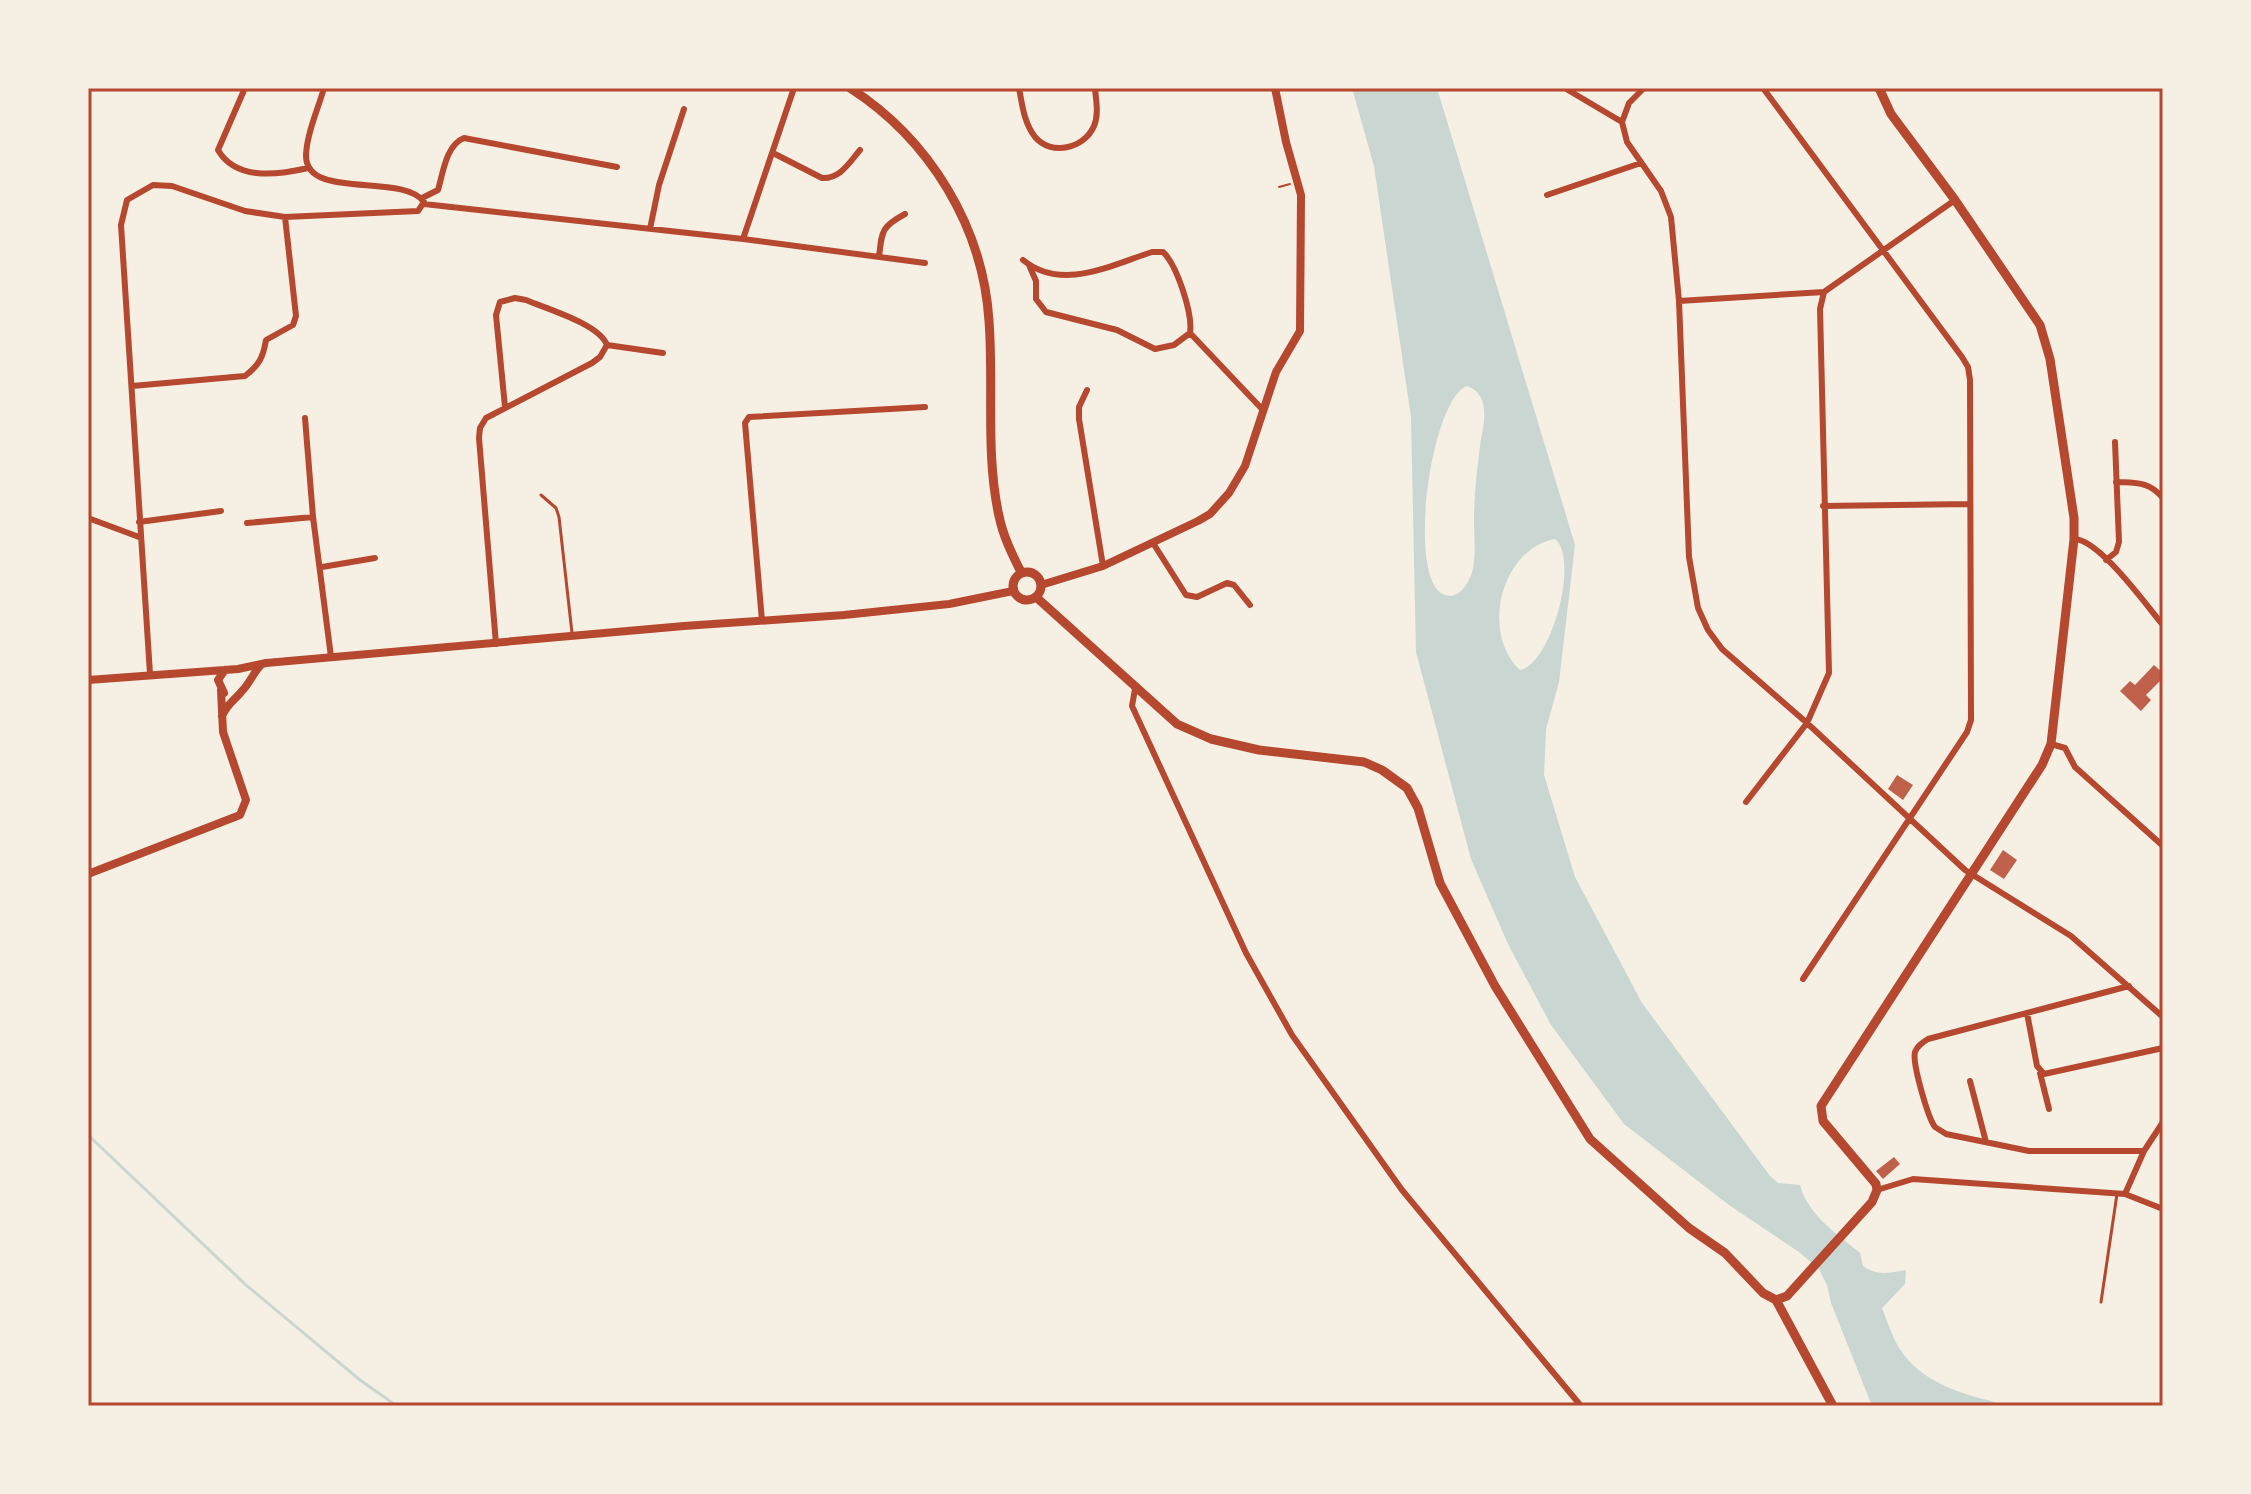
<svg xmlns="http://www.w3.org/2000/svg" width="2251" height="1494" font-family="Literata,serif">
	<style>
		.water { fill: #c9d6d2; fill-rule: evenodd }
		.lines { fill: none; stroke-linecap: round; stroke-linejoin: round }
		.stream { stroke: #c9d6d2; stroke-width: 3 }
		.building { fill: #bf614a }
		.path { stroke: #b5482f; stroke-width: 2 }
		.service { stroke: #b5482f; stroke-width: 3 }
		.minor { stroke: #b5482f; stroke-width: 6 }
		.tertiary { stroke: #b5482f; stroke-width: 8 }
		.secondary { stroke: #b5482f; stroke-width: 9 }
		.neatline { fill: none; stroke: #b5482f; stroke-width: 3 }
	</style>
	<rect width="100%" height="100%" fill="#f6efe4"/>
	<path class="water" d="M 1352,88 L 1437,88 L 1575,545 L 1559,682 L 1546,729 L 1544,775 L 1575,877 L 1642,1003 L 1770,1176 L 1778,1183 L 1800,1185 C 1807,1214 1838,1235 1860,1253 L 1863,1266 C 1877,1276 1889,1273 1906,1270 L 1905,1284 L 1882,1308 C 1887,1321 1892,1336 1899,1348 C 1924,1387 1970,1396 2012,1406 L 1872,1406 L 1831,1303 L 1827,1285 L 1819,1269 L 1799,1252 L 1729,1205 L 1624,1124 L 1551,1025 L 1508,944 L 1471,859 L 1416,652 L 1411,417 L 1374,166 ZM 1467,386 C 1473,388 1478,392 1481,398 C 1488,412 1482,432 1480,446 C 1477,471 1474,495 1474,520 C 1474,535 1476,553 1473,569 C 1470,581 1460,600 1445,595 C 1405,582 1431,398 1467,386 ZM 1555,539 C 1580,559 1551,665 1520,670 C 1480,633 1501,549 1555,539 Z"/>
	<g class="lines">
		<path class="stream" d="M 88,1135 L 246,1285 L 360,1380 L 397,1406"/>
	</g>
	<path class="building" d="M 2154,665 L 2163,673 L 2163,678 L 2146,695 L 2151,700 L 2141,711 L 2120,691 L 2130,681 L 2135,685 Z
		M 1897,775 L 1913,785 L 1903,800 L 1888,789 Z
		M 2003,850 L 2017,860 L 2004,879 L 1990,870 Z
		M 1894,1157 L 1900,1164 L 1883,1179 L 1876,1171 Z"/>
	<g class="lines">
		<path class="path" d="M 1279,187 L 1290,184"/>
		<path class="service" d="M 541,495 L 556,508 L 559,517 L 572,633
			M 2101,1302 L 2117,1194"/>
		<path class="minor" d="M 245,88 L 218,150 C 236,181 278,175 308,168
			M 1019,88 C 1022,104 1024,123 1035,137 C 1051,156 1084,149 1094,126 C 1099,114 1096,101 1095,88
			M 1644,88 L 1629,103 L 1622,122 L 1627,142 L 1661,191 L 1671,217 L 1679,301 L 1689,557 L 1698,608 L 1708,630 L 1722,649 L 1807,723 L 1965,870 L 2071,936 L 2163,1017
			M 1763,88 L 1962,357 L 1968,367 L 1970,380 L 1971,720 L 1967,732 L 1803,979
			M 1568,90 L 1622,122
			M 773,153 L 822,178 C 840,179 849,163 860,150
			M 1547,195 L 1641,163
			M 422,198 L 438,190 C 443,173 446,145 464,138 L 617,167
			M 424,204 L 743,239 L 925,263
			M 650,229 L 659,185 L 684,109
			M 743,239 L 794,88
			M 879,257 C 882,231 881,227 905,214
			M 1023,260 C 1062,292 1111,265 1152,252 L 1163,252 C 1177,265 1193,314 1190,333 L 1174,345 L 1155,349 L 1117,330 L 1046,312 L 1036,299 L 1036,281 L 1029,265
			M 1679,301 L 1824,292 L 1955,200
			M 1190,333 L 1262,409
			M 607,345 L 663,353
			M 132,386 L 245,376 C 259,365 263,358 266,340 L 293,325 L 296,316 L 285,217
			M 1087,390 L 1079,407 L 1079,419 L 1103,566
			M 505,407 L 496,315 L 500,302 L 515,298 L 526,300 C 547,309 599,324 607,345
			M 305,418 L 313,517 L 331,657
			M 2116,482 C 2136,483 2149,481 2163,498
			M 1823,506 L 1970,504
			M 88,518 L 139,537
			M 139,522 L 221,511
			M 247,523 L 313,517
			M 2074,539 C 2099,539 2146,605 2163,625
			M 1153,543 L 1186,595 L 1197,597 L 1227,583 L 1234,585 L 1250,605
			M 2106,560 L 2116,552 L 2119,542 L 2115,442
			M 322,567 L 375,558
			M 762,621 L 745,423 L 749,417 L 925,407
			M 496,644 L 479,438 L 480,428 L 486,418 L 592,363 L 600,357 L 607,345
			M 150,674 L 121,225 L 127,200 L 153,185 L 172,186 L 245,211 L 285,217 L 418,211 L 424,202 C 403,172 305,201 306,155 C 307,133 318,109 324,88
			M 1135,689 L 1132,706 L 1246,953 L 1292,1035 L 1402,1190 L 1581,1406
			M 2051,744 L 2065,748 L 2075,767 L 2163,846
			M 1746,802 L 1807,723 L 1829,673 L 1820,309 L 1824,292
			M 2129,986 L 1928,1039 C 1923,1042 1917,1046 1915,1052 C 1912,1063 1928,1118 1935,1127 C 1936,1128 1945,1133 1946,1134 L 2029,1151 L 2144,1151
			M 2027,1013 L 2037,1066 L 2044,1074 L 2163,1048
			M 2040,1073 L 2049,1109
			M 1970,1081 L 1986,1142
			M 1877,1190 L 1913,1179 L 2125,1194 L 2163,1209
			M 2125,1194 L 2144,1151 L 2163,1122"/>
		<path class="tertiary" d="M 1041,585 L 1103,566 L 1198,521 L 1210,514 L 1229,493 L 1245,466 L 1276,372 L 1300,331 L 1301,195 L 1286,142 L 1275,88
			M 88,680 L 238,669 L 266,663 L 684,626 L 844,615 L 949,604 L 1013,591
			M 224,693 L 218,680 L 225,670
			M 222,716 C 228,703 234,701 242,691 C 250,683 253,673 261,665
			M 88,874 L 240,815 L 246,800 L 223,732 L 221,690"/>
		<path class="secondary" d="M 850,88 C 929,139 983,226 989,321 C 994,385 985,453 999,516 C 1003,536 1012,554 1021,572
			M1013 586a14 14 0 1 1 28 0a14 14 0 1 1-28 0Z
			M 1036,597 L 1177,724 L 1211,739 L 1259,750 L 1364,762 L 1382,770 L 1407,788 L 1418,808 L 1440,883 L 1495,986 L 1590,1139 L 1689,1228 L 1725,1253 L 1763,1293 L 1776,1300
			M 1776,1300 L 1787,1296 L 1872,1202 L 1877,1190 L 1876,1184 L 1823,1121 L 1821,1106 L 2042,765 L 2051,744 L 2074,539 L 2074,518 L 2050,359 L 2040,325 L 1955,200 L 1891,114 L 1879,88
			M 1776,1300 L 1833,1406"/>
	</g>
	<rect width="2251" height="1494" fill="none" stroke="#f6efe4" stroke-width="180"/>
	<rect x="90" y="90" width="2071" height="1314" class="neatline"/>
</svg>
